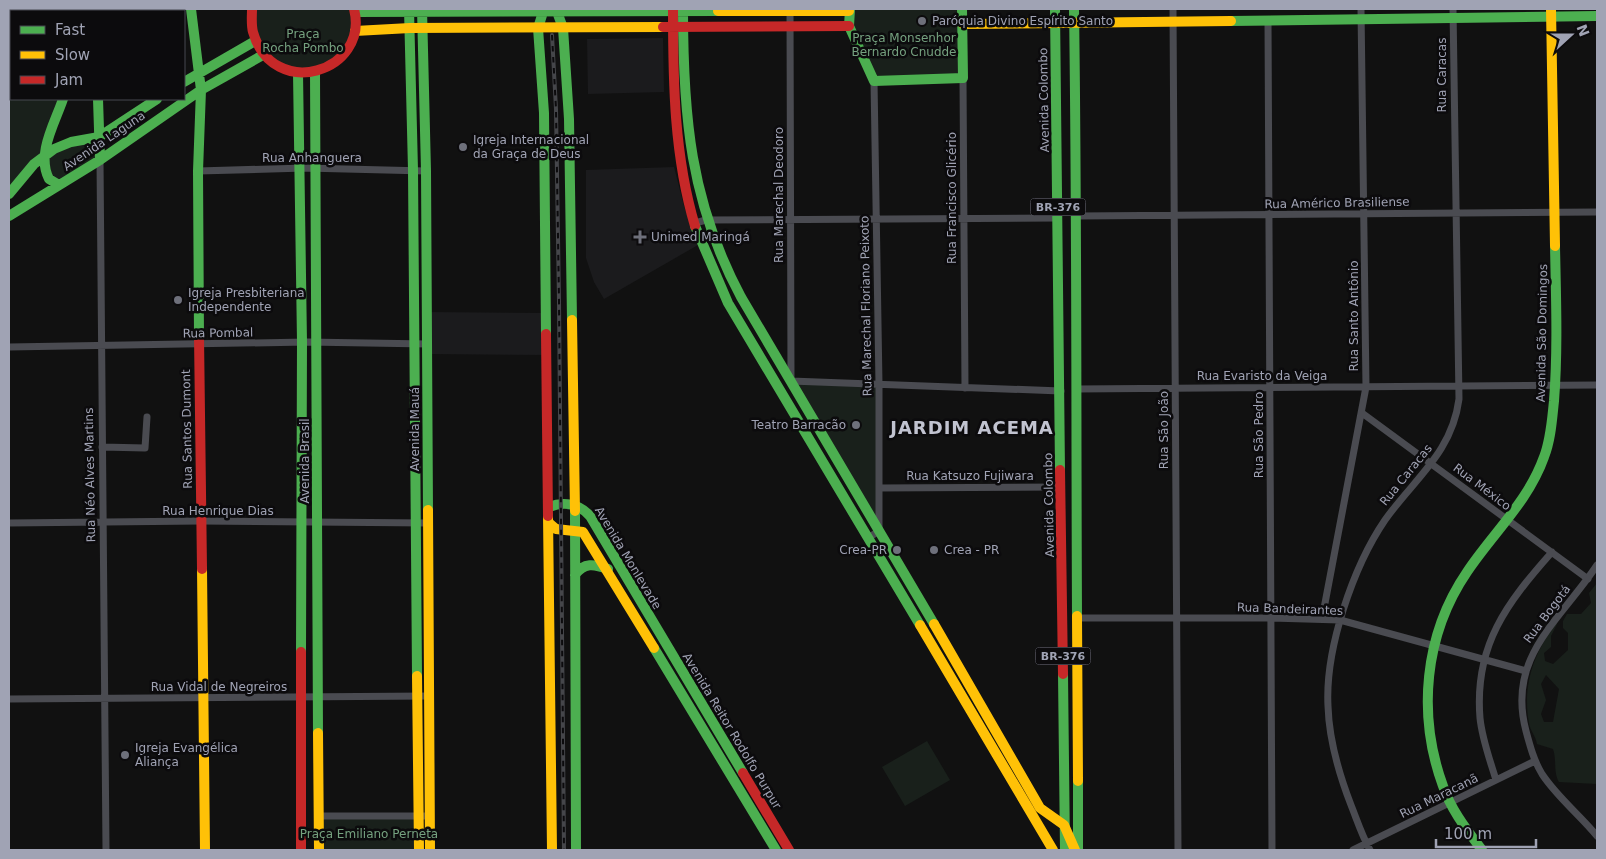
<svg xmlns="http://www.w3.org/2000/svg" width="1606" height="859" font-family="'DejaVu Sans',sans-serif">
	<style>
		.built { fill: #1b1b1d }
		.green { fill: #19201b; fill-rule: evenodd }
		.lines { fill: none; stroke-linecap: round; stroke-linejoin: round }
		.street { stroke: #4a4b51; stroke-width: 7 }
		.fast { stroke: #4caf50; stroke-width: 10 }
		.slow { stroke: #ffc107; stroke-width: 10 }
		.jam { stroke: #c62828; stroke-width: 10 }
		.rail-casing { stroke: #45464a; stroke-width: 4 }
		.rail { stroke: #0c0b0d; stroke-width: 2; stroke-dasharray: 5.5; stroke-linecap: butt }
		.poi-dot { fill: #6e707b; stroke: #0c0b0d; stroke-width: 2 }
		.labels { text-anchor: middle; stroke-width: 5; stroke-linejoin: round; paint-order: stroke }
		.shield { fill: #0c0b0d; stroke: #747582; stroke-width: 1 }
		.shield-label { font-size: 11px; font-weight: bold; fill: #a0a3b4 }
		.poi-label { font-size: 12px; fill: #a0a3b4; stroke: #0c0b0d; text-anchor: start }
		.park-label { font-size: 12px; fill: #75a17f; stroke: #0c0b0d }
		.street-label { font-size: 12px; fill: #a0a3b4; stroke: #0c0b0d }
		.district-label { font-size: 18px; font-weight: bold; letter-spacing: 1px; fill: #c1c3d0; stroke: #0c0b0d }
	</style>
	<rect width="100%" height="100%" fill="#111"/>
	<path class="built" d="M 663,38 L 664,92 L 588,94 L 587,39 Z
		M 674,167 L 684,206 L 698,245 L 604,299 L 594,282 L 586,258 L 586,170 Z
		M 427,312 L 546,313 L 547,355 L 428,354 Z"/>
	<path class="green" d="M 9,9 L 75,9 L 76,11 L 11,11 L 11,99 L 63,99 L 44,156 L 99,137 L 100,160 L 59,185 L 49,178 L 44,157 L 9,194 Z
		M 252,9 L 354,9 L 356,21 L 341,57 L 305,73 L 263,55 Z
		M 850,9 L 962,9 L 963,78 L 874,81 L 849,16 Z
		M 791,381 L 879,384 L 879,531 Z
		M 1597,583 L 1597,784 L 1559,782 C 1553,772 1557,760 1553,749 L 1537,744 C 1536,736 1530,731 1529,723 C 1522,686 1534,650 1558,622 L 1551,636 L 1551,647 L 1544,653 L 1545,661 L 1553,664 L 1568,650 L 1568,633 L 1563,628 L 1563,621 L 1567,614 L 1581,614 L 1591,603 L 1589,593 ZM 1546,675 L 1559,689 L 1553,722 L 1544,722 L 1541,714 L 1546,700 L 1541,684 Z
		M 927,741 L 950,780 L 905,806 L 882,767 Z
		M 319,816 L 419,816 L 419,850 L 319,850 Z"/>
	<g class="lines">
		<path class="street" d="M 790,9 L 791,381
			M 1173,9 L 1178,850
			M 1268,20 L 1272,850
			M 963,78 L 965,388
			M 100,160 L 106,850
			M 198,171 L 305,168 L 426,171
			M 1077,216 L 1597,212
			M 695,223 L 706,220 L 1058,218
			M 9,347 L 307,342 L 428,344
			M 791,381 L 1061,391
			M 1076,389 L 1597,385
			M 1362,413 L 1588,579
			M 102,447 L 145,448 L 147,417
			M 879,488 L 1061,487
			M 9,523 L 201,521 L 428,523
			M 868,538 L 879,531 L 879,384 L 874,81
			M 1597,565 C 1561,620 1506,656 1526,731 C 1530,746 1534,761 1542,774 C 1557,797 1580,815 1597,836
			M 1077,618 L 1271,618 L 1340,620 L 1526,671
			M 1322,619 L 1366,387 L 1361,9
			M 9,699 L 428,696
			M 1496,780 C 1490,760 1482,739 1480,718 C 1474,645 1507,603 1552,552
			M 319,816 L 430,816
			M 1353,850 L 1535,761
			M 1370,850 C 1362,836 1357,820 1351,805 C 1339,774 1329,739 1328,706 C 1325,649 1353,567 1385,520 C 1414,479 1452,453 1459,399 L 1453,9"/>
		<path class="fast" d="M 75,9 L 76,11
			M 93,9 L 94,11
			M 191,9 L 201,90 L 198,171 L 199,336
			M 409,9 L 413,170 L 417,676
			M 422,9 L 426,171 L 428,510
			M 544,9 L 538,28 L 544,113 L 546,334
			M 556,9 L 563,28 L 569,119 L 572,320
			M 683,9 C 683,115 690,202 741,297 L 934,624
			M 850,9 L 849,26 L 874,81 L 963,78 L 962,9
			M 1055,9 L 1060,470
			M 1074,9 C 1077,211 1076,413 1077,616
			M 355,12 L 718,11
			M 1231,21 L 1597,16
			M 315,72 L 318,733
			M 298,73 L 302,342 L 301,652
			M 184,82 L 255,41
			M 98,99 L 100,160
			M 59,185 L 49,179 C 36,154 55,123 63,99
			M 9,194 L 34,164 L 54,149 L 71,142 L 99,137 L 157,99
			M 9,216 L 100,160 L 201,90 L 263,55
			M 695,226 L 728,303 L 920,625
			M 549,507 C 564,501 579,504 590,516 L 743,773
			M 575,511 L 576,850
			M 575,575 C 584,562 594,564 608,569
			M 654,648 L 776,850
			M 1063,674 L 1065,850
			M 1078,781 L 1078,850
			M 1482,850 C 1467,830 1451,810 1443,786 C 1417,715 1424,635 1467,572 C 1493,533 1528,502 1544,457 C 1551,439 1552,419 1554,401 C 1558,349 1556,298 1555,246"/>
		<path class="slow" d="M 1551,9 L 1555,246
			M 718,11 L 849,11
			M 963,24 L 1231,21
			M 355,31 L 410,28 L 663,27
			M 572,320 L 575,511
			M 428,510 L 430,850
			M 548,516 L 552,850
			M 549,523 L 556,529 L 583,532 L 654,648
			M 202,569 L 205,850
			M 1077,616 L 1078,781
			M 934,624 L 1040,808 L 1064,825 L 1075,850
			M 920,625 L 1053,850
			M 417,676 L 419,850
			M 318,733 L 319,850"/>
		<path class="jam" d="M 252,9 C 252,16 251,25 253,32 C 273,102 370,72 354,9
			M 673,9 C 673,82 674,156 695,226
			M 663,27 L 849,26
			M 546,334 L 548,516
			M 199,336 L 202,569
			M 1060,470 L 1063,674
			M 743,773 L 789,850
			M 301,850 L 301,652"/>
		<g class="rail-casing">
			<path id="rail" d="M 552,35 L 556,109 L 559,301 L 564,850"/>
		</g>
		<use href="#rail" class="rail"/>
	</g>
	<g class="poi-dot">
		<circle cx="922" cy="21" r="5"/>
		<circle cx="463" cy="147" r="5"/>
		<path d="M637.5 229.5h5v5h5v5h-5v5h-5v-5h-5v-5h5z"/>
		<circle cx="178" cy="300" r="5"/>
		<circle cx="856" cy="425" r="5"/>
		<circle cx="897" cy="550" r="5"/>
		<circle cx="934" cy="550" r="5"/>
		<circle cx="125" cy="755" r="5"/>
	</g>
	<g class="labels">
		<g class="shield">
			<rect x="1030.5" y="198.5" width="55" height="17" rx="4"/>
			<rect x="1035.5" y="647.5" width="55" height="17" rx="4"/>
		</g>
		<g class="shield-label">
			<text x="1058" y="211">BR-376</text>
			<text x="1063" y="660">BR-376</text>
		</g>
		<g class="poi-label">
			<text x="932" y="25">Paróquia Divino Espírito Santo</text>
			<text x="473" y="144">Igreja Internacional<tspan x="473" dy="14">da Graça de Deus</tspan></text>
			<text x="651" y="241">Unimed Maringá</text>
			<text x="188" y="297">Igreja Presbiteriana<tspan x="188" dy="14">Independente</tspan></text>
			<text x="846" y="429" text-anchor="end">Teatro Barracão</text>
			<text x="887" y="554" text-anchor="end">Crea-PR</text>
			<text x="944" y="554">Crea - PR</text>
			<text x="135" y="752">Igreja Evangélica<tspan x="135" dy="14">Aliança</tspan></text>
		</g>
		<g class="park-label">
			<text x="303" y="38">Praça<tspan x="303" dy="14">Rocha Pombo</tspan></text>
			<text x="904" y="42">Praça Monsenhor<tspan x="904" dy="14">Bernardo Cnudde</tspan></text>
			<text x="369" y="838">Praça Emiliano Perneta</text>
		</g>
		<g class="street-label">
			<text transform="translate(1442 75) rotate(-90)" y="4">Rua Caracas</text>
			<text transform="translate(1044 100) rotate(-91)" y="4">Avenida Colombo</text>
			<text transform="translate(104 141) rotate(-34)" y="4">Avenida Laguna</text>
			<text x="312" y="162">Rua Anhanguera</text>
			<text transform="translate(779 195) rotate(-90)" y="4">Rua Marechal Deodoro</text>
			<text transform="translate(952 198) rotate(-90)" y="4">Rua Francisco Glicério</text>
			<text transform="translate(1337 203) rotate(-1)" y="4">Rua Américo Brasiliense</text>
			<text transform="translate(866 306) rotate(-91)" y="4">Rua Marechal Floriano Peixoto</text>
			<text transform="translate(1354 316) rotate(-90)" y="4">Rua Santo Antônio</text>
			<text transform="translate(218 333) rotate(-1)" y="4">Rua Pombal</text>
			<text transform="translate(1542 333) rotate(-89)" y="4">Avenida São Domingos</text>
			<text x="1262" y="380">Rua Evaristo da Veiga</text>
			<text transform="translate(187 429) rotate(-91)" y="4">Rua Santos Dumont</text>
			<text transform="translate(415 429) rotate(-90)" y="4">Avenida Mauá</text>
			<text transform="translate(1164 430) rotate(-90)" y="4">Rua São João</text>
			<text transform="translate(1259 435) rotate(-90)" y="4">Rua São Pedro</text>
			<text transform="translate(305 461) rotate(-90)" y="4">Avenida Brasil</text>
			<text transform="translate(90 475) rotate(-91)" y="4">Rua Néo Alves Martins</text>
			<text transform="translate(1406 475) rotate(-51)" y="4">Rua Caracas</text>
			<text x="970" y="480">Rua Katsuzo Fujiwara</text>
			<text transform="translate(1482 487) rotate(37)" y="4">Rua México</text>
			<text transform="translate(1049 505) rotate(-91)" y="4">Avenida Colombo</text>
			<text x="218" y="515">Rua Henrique Dias</text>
			<text transform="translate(628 558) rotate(59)" y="4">Avenida Monlevade</text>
			<text transform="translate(1290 609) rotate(2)" y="4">Rua Bandeirantes</text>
			<text transform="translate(1547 614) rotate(-53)" y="4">Rua Bogotá</text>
			<text x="219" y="691">Rua Vidal de Negreiros</text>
			<text transform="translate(732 731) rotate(59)" y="4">Avenida Reitor Rodolfo Purpur</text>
			<text transform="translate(1439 796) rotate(-26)" y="4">Rua Maracanã</text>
		</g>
		<g class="district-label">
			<text x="972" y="434">JARDIM ACEMA</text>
		</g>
	</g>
	<rect width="1606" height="859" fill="none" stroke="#a0a3b4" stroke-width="20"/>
	<rect x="10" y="10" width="175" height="90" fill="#0c0b0d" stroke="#474850"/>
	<rect x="20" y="26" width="25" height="8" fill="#4caf50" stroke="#474850"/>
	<text x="55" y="35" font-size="15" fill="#a0a3b4">Fast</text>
	<rect x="20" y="51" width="25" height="8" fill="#ffc107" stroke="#474850"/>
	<text x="55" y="60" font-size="15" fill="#a0a3b4">Slow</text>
	<rect x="20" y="76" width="25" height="8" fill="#c62828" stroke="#474850"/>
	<text x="55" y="85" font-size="15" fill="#a0a3b4">Jam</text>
	<g transform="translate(1571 35) rotate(69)" stroke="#0c0b0d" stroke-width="4" paint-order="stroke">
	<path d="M0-4L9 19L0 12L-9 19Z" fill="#a0a3b4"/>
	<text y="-8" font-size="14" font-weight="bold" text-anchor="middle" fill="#a0a3b4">N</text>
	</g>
	<path d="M1436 839v8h100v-8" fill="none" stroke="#a0a3b4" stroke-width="2.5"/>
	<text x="1444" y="839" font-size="15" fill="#a0a3b4" stroke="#0c0b0d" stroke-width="4" paint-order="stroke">100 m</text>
</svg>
